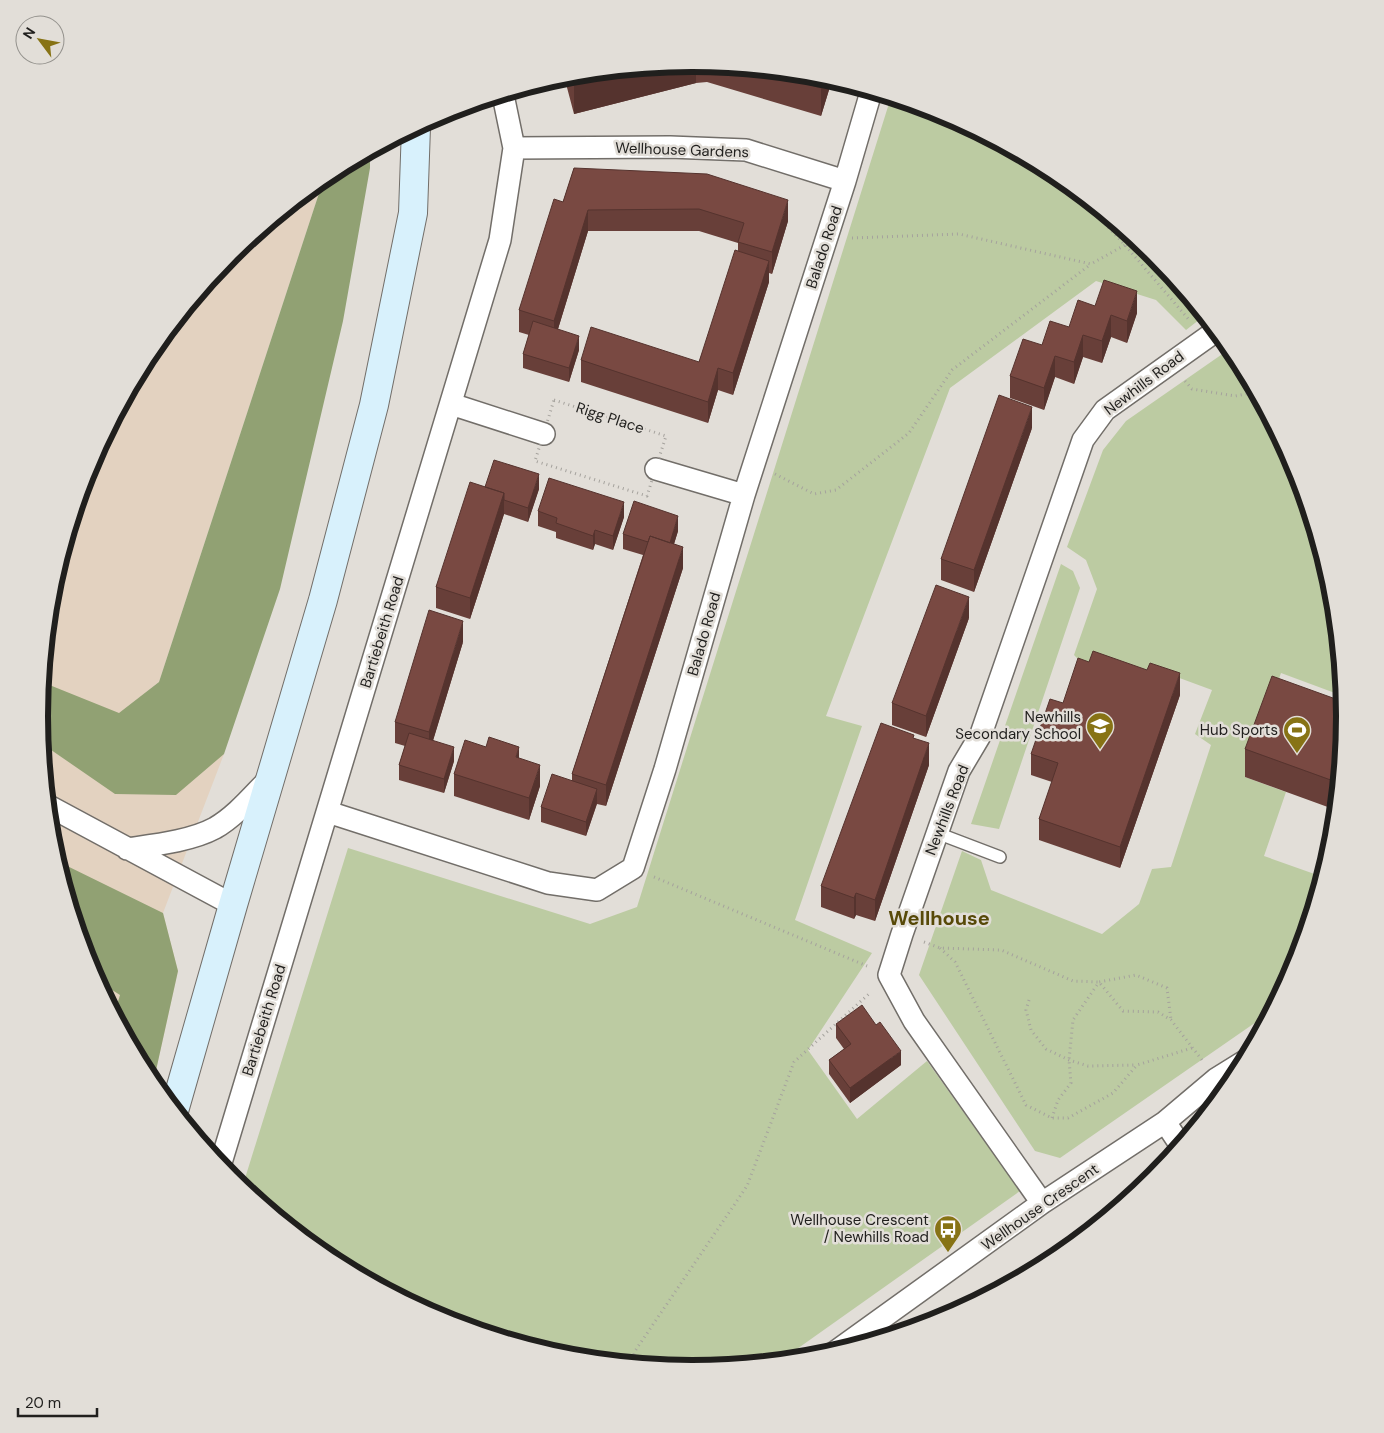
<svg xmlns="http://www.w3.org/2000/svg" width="1384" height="1433" font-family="'DM Sans',sans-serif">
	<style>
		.industrial { fill: #e3d2c0 }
		.green { fill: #bccba2 }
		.forest { fill: #91a173 }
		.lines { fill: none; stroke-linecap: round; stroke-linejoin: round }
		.lane-casing { stroke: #726e69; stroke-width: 14 }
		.street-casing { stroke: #726e69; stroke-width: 24 }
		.secondary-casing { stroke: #726e69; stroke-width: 30 }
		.path { stroke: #a5a29d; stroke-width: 3; stroke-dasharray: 1 4; stroke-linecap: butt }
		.lane { stroke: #fff; stroke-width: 11 }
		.street { stroke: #fff; stroke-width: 21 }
		.secondary { stroke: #d8f1fc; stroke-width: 28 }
		.wall { fill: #683f39 }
		.shaded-wall { fill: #55332e }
		.building { fill: #794942; stroke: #55332e }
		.labels { text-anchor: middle; stroke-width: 5; stroke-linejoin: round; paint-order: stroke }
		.street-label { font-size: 15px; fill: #201f1d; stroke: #e2ded8 }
		.poi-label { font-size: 15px; fill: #201f1d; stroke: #e2ded8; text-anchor: end }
		.district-label { font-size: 20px; font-weight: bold; fill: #574908; stroke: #e2ded8 }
		.rim { fill: none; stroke: #201f1d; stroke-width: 6 }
	</style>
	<rect width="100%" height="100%" fill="#e2ded8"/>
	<path class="industrial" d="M 324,178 L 159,682 L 120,713 L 224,754 L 163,913 L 178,971 L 153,1084 L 88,966 L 51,844 L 39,717 L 51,589 L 89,466 L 149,353 L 230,254 Z"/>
	<path class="green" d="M 891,97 L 942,113 L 1055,174 L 1154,255 L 1204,316 L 1186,330 L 1156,300 L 1096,281 L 950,388 L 826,716 L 862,726 L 795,920 L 872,953 L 808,1050 L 857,1119 L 927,1061 L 1020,1191 L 780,1361 L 692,1370 L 564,1357 L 442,1320 L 329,1259 L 242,1188 L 348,848 L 590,924 L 637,907 Z
		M 1231,348 L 1235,354 L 1296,467 L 1333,589 L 1343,696 L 1281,673 L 1245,777 L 1286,792 L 1264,856 L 1323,877 L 1295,967 L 1272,1011 L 1060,1158 L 1035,1151 L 919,975 L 962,851 L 981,860 L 991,890 L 1102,934 L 1139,904 L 1152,869 L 1171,867 L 1211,745 L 1195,734 L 1212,690 L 1155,669 L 1152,679 L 1084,665 L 1074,655 L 1097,589 L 1086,560 L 1067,547 L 1103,450 L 1126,421 Z
		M 1061,564 L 1073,571 L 1080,588 L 999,829 L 971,824 Z"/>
	<path class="forest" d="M 370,151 L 370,168 L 343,321 L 280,589 L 224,754 L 176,795 L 115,794 L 41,743 L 39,717 L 42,682 L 119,713 L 159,682 L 324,178 Z
		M 57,861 L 163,913 L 178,971 L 153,1084 L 114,1015 L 120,995 L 95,979 L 88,966 Z"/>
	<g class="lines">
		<g class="lane-casing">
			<path id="lane" d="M 937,833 L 1000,857"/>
		</g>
		<g class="street-casing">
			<path id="street" d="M 514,148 L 670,147 L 746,150 L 845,181
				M 451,404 L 544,434
				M 656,469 L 744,495
				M 47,805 L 233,905
				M 328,812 L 548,883 L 597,890 L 633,868 L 665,769 L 744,495 L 845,181 L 871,92
				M 127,849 C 154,845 191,841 215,828 C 236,816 253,795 270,778
				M 1165,1122 L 1181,1146
				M 220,1166 L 500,240 L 514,148 L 503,95
				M 1042,1203 L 914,1021 L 889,975 L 902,934 L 959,771 L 981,734 L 1083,440 L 1105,410 L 1216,331
				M 835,1352 L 1042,1203 L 1165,1122 L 1216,1079 L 1245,1061"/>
		</g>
		<g class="secondary-casing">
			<path id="secondary" d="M 174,1111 L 233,905 L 323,600 L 374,405 L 413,213 L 416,127"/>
		</g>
		<path class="path" d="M 1067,184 L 1125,245 L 1190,321
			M 852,238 L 959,234 L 1091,264 L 1125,245
			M 1185,381 L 1192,389 L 1235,396 L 1256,392
			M 554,400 L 666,436 L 647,496 L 535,461 Z
			M 775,474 L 814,494 L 836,490 L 909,433 L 952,370 L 1091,264
			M 654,877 L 867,966
			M 924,942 L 940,948 L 1001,950 L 1073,981 L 1099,982 L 1123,1011 L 1158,1012 L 1171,1020 L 1202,1060
			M 940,948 L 955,962 L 1026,1105 L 1052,1118 L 1068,1118 L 1113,1093 L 1137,1065 L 1192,1048
			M 1029,1000 L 1026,1010 L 1031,1030 L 1046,1049 L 1069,1060 L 1088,1066 L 1136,1065
			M 1052,1118 L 1058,1100 L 1071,1083 L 1069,1060 L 1073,1020 L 1099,982 L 1136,975 L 1167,988 L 1171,1020
			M 631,1364 L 635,1351 L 747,1186 L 794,1062 L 871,992"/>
		<use href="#lane" class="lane"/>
		<use href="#street" class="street"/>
		<use href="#secondary" class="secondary"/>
	</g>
	<path class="wall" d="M 692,63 L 820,76 L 832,80 L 821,116 L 707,82 L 696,83 L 574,114 L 565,80 L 547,85 L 546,81 L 565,76 Z
		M 574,168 L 788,221 L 772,274 L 769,273 L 769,282 L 733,395 L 718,390 L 708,423 L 581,382 L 581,360 L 699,362 L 738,251 L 738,243 L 699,231 L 588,231 L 558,329 L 579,350 L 569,382 L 523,368 L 523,354 L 529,335 L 519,332 L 519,310 L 563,202 Z
		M 1095,306 L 1137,313 L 1127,343 L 1111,337 L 1102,363 L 1083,357 L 1074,384 L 1055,377 L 1044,410 L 1010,398 L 1010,376 L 1042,345 L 1069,327 Z
		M 1032,428 L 974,592 L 941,580 L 941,559 Z
		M 485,487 L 539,489 L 528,522 L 504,514 L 470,619 L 436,608 L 436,587 Z
		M 538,511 L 624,517 L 613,550 L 595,544 L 593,550 L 556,538 L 556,532 L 538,526 Z
		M 678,531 L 674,544 L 683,568 L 606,806 L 597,804 L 586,836 L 541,822 L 541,807 L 572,781 L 572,774 L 643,555 L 623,549 L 623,534 Z
		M 969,618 L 926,737 L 892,725 L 892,703 Z
		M 463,642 L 433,740 L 454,761 L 444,793 L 399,780 L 399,765 L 405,746 L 395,743 L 395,722 Z
		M 1180,695 L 1120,868 L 1039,840 L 1039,819 L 1052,782 L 1031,775 L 1031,754 L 1063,703 Z
		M 1345,717 L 1336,810 L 1245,777 L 1245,749 Z
		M 914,738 L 929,765 L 875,921 L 856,915 L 854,919 L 821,907 L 821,886 Z
		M 519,758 L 540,786 L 529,820 L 454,796 L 454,774 Z
		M 836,1024 L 901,1065 L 850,1103 L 829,1074 L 829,1060 L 844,1049 L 836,1038 Z"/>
	<path class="shaded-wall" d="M 692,63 L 696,64 L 696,83 L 574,114 L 574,86 L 645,68 Z
		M 565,76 L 565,80 L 547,85 L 547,81 Z
		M 824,77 L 832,80 L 821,116 L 821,88 Z
		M 788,200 L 788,221 L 772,274 L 772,252 Z
		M 588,210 L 588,231 L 554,342 L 554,321 Z
		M 769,261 L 769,282 L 733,395 L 733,373 Z
		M 1137,291 L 1137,313 L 1127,343 L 1127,321 Z
		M 1111,315 L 1111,337 L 1102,363 L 1102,341 Z
		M 1083,335 L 1083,357 L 1074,384 L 1074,362 Z
		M 579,336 L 579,350 L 569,382 L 569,368 Z
		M 1055,356 L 1055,377 L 1044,410 L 1044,388 Z
		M 718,368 L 718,390 L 708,423 L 708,402 Z
		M 1032,407 L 1032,428 L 974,592 L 974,570 Z
		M 539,474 L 539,489 L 528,522 L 528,508 Z
		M 504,493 L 504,514 L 470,619 L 470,598 Z
		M 624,502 L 624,517 L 613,550 L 613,536 Z
		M 678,516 L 678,531 L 668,563 L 668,549 Z
		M 595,530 L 595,544 L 593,550 L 593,536 Z
		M 683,547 L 683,568 L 606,806 L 606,785 Z
		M 969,597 L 969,618 L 926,737 L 926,716 Z
		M 463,621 L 463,642 L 429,754 L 429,732 Z
		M 1180,673 L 1180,695 L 1120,868 L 1120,847 Z
		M 929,743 L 929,765 L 875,921 L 875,900 Z
		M 454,747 L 454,761 L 444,793 L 444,779 Z
		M 519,747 L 519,768 L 516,757 Z
		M 540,765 L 540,786 L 529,820 L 529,798 Z
		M 597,789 L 597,803 L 586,836 L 586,822 Z
		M 856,893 L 856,915 L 854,919 L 854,898 Z
		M 901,1051 L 901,1065 L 850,1103 L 850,1088 Z"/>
	<path class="building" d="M 645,68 L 574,86 L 571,75 Z
		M 761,70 L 820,76 L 824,77 L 821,88 Z
		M 574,168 L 707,174 L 788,200 L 772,252 L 738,242 L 744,223 L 699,209 L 588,210 L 554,321 L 519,310 L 554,199 L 563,202 Z
		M 735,250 L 769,261 L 733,373 L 718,368 L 708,402 L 581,360 L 591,327 L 699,362 Z
		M 1104,280 L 1137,291 L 1127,321 L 1111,315 L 1102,341 L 1083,335 L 1074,362 L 1055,356 L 1044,388 L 1010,376 L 1023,339 L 1042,345 L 1050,321 L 1069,327 L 1078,300 L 1095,306 Z
		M 533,321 L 579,336 L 569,368 L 523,354 Z
		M 999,395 L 1032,407 L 974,570 L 941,559 Z
		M 494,460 L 539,474 L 528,508 L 504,500 L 504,493 L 485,487 Z
		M 549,478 L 624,502 L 613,536 L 595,530 L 593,536 L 556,523 L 557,518 L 538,511 Z
		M 470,482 L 504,493 L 470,598 L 436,587 Z
		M 634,501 L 678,516 L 670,543 L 650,536 L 648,542 L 623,534 Z
		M 650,536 L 683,547 L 606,785 L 572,774 Z
		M 936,585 L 969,597 L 926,716 L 892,703 Z
		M 429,610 L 463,621 L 429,732 L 395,722 Z
		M 1093,651 L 1147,670 L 1150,663 L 1180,673 L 1120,847 L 1039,819 L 1058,763 L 1031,754 L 1050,699 L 1063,703 L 1078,658 L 1089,662 Z
		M 1272,676 L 1344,702 L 1345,717 L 1339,783 L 1245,749 Z
		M 881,723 L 914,735 L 913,738 L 929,743 L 875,900 L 856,893 L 854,898 L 821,886 Z
		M 409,733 L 454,747 L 444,779 L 399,765 Z
		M 489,737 L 519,747 L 516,757 L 540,765 L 529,798 L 454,774 L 465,740 L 486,747 Z
		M 552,774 L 597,789 L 586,822 L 541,807 Z
		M 862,1005 L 876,1025 L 880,1022 L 901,1051 L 850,1088 L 829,1060 L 851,1044 L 836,1024 Z"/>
	<defs>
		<g id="school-pin" transform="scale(1.4375)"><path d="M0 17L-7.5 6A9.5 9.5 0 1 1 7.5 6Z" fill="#877315" stroke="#e2ded8"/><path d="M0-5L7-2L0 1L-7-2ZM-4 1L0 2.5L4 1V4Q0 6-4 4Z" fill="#fff"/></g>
		<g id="stadium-pin" transform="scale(1.4375)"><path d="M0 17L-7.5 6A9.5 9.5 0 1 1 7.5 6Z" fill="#877315" stroke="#e2ded8"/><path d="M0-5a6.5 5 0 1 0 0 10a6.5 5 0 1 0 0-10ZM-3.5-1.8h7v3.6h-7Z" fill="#fff"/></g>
		<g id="bus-pin" transform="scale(1.4375)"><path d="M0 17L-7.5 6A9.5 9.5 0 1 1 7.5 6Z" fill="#877315" stroke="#e2ded8"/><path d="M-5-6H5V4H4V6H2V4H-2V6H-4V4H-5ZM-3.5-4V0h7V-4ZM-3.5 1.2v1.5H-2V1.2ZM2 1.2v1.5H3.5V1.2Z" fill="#fff"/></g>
	</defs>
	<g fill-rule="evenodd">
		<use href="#school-pin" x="1100" y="726"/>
		<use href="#stadium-pin" x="1297" y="730"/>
		<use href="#bus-pin" x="948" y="1229"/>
	</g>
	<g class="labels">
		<g class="street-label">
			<text transform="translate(682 150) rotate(2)" y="5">Wellhouse Gardens</text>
			<text transform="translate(824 247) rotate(-72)" y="5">Balado Road</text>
			<text transform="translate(1144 383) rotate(-37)" y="5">Newhills Road</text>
			<text transform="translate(610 418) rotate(18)" y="5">Rigg Place</text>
			<text transform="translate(382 632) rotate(-73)" y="5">Bartiebeith Road</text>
			<text transform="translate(704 634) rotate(-74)" y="5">Balado Road</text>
			<text transform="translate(947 810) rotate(-69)" y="5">Newhills Road</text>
			<text transform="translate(264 1020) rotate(-73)" y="5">Bartiebeith Road</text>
			<text transform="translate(1040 1207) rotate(-35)" y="5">Wellhouse Crescent</text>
		</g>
		<g class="poi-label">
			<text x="1081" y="722">Newhills<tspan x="1081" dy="17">Secondary School</tspan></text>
			<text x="1278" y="735">Hub Sports</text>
			<text x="929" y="1225">Wellhouse Crescent<tspan x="929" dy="17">/ Newhills Road</tspan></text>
		</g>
		<g class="district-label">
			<text x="939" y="925">Wellhouse</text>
		</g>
	</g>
	<path d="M0 0H1384V1433H0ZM48 716a644 644 0 1 1 1288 0a644 644 0 1 1-1288 0Z" fill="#e2ded8" fill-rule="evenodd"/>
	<path class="rim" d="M48 716a644 644 0 1 1 1288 0a644 644 0 1 1-1288 0Z"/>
	<g transform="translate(40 40) rotate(302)"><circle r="24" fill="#e2ded8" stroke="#94928d"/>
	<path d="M0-4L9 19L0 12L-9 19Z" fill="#877315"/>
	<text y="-8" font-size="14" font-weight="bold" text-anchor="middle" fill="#201f1d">N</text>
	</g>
	<path d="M18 1408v8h79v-8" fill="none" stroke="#201f1d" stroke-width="2.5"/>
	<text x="25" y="1408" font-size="15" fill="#201f1d" stroke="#e2ded8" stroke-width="4" paint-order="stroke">20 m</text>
</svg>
